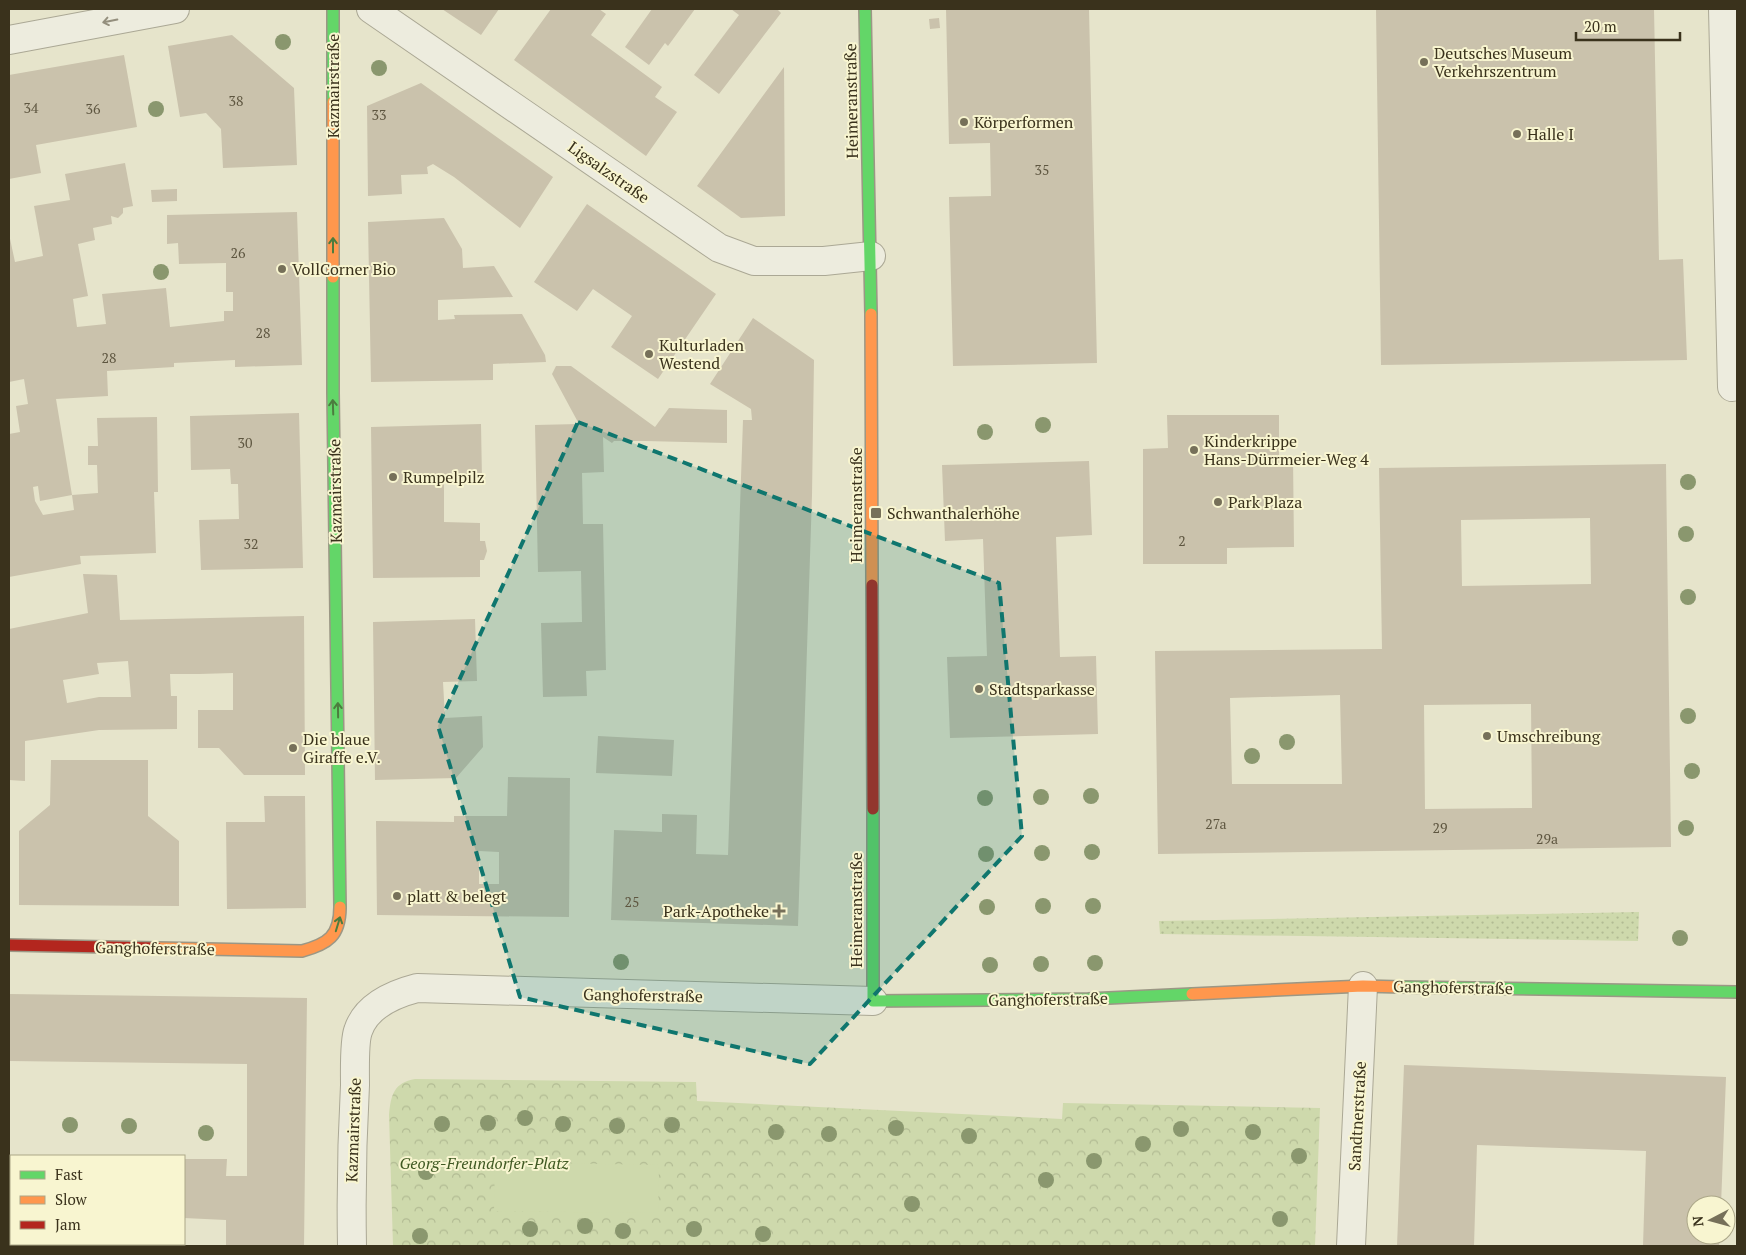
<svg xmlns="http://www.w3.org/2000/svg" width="1746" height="1255" font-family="'PT Serif',serif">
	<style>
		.grass { fill: url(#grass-dots) }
		.park { fill: url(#park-crowns) }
		.pitch { fill: #ced9ac }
		.building { fill: #cac2ac; fill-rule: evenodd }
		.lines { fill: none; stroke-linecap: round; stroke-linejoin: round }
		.street-casing { stroke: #aba895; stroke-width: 30 }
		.fast-casing { stroke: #9b9785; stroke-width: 14 }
		.slow-casing { stroke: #9b9785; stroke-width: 14 }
		.jam-casing { stroke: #9b9785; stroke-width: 14 }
		.street { stroke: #edecde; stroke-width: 28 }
		.fast { stroke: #63d668; stroke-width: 11 }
		.slow { stroke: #ff974d; stroke-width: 11 }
		.jam { stroke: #b3261e; stroke-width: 11 }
		.tree { fill: #8a976e }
		.oneway { stroke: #948f7d }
		.oneway2 { stroke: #4c7c3e }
		.marked { fill: #0f766e; fill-opacity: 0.2; stroke: #0f766e; stroke-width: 4; stroke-dasharray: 10 6; stroke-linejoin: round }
		.poi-dot { fill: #767059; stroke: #f8f5d0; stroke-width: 2 }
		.labels { text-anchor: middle; stroke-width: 4; stroke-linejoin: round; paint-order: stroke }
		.number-label { font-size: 14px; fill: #5e5640 }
		.poi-label { font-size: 16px; fill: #3a321c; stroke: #f8f5d0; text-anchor: start }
		.street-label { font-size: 16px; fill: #3a321c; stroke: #f8f5d0 }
		.park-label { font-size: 16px; font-style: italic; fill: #3e5821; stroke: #f8f5d0 }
	</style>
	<defs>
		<pattern id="grass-dots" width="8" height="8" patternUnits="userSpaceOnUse" patternTransform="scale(1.25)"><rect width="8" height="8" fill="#ced9ac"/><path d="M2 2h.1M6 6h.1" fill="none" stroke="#b2bb93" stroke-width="1.8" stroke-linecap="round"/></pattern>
		<pattern id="park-crowns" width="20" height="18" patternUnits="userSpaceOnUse" patternTransform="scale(1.25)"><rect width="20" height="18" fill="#ced9ac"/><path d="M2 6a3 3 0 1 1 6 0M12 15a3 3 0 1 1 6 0" fill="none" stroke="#b2bb93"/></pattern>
	</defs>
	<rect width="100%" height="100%" fill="#e6e4cb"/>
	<path class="grass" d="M 1639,912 L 1638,941 L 1160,934 L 1159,921 Z"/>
	<path class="park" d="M 415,1079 L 696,1082 L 697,1101 L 1062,1119 L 1063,1103 L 1320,1108 L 1315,1246 L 393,1246 L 389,1115 C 391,1094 394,1083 415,1079 Z"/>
	<path class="pitch" d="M 495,1162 L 659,1165 L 658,1213 L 494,1211 Z"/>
	<path class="building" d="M 442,9 L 499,9 L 481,35 Z
		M 551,9 L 599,9 L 606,14 L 591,35 L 662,87 L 655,97 L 677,112 L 646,156 L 514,60 Z
		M 652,9 L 695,9 L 668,46 L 665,43 L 649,65 L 625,47 Z
		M 731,9 L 777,9 L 781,13 L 719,94 L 694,75 L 739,15 Z
		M 946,9 L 1089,9 L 1097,363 L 953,366 L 949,197 L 991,196 L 990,143 L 949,144 Z
		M 1376,9 L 1654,9 L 1659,260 L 1683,259 L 1687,360 L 1381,365 Z
		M 939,18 L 940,28 L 930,29 L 929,19 Z
		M 232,35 L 294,88 L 297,165 L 223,168 L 221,129 L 206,113 L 180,117 L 168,46 Z
		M 124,55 L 137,127 L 36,145 L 41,173 L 9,179 L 9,75 Z
		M 784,67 L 785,216 L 741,218 L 697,186 Z
		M 421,83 L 553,177 L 520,228 L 454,177 L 433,164 L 427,167 L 428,174 L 401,175 L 402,194 L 368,196 L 367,106 Z
		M 125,163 L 133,206 L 123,208 L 123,213 L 118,218 L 111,216 L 112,224 L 93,228 L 95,240 L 78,244 L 88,296 L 73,299 L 77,327 L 106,324 L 102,294 L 166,288 L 170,327 L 224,321 L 224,311 L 233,311 L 233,292 L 226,292 L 226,263 L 179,264 L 178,243 L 167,244 L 167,215 L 297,212 L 302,365 L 235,367 L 235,360 L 174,363 L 174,367 L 107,371 L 108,396 L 56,399 L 72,495 L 98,493 L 97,465 L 88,465 L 88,446 L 98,446 L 97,418 L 157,417 L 158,492 L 154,492 L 156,553 L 80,556 L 81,564 L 9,577 L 9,434 L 20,432 L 16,406 L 28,404 L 24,379 L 9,382 L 9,234 L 15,262 L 43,256 L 34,206 L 70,200 L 65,174 ZM 38,486 L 40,501 L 72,495 L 74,510 L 43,515 L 35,501 L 33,487 Z
		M 177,189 L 177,201 L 152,202 L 151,190 Z
		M 587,204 L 716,294 L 658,379 L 611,347 L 632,316 L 593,289 L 577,311 L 534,282 Z
		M 444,218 L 462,249 L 463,268 L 494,266 L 513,297 L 438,300 L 438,320 L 455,319 L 454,315 L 522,314 L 545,355 L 546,362 L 493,364 L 493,380 L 371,382 L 368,222 Z
		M 753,318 L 814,360 L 812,495 L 798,926 L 611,920 L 614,830 L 662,832 L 662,814 L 697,815 L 696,854 L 728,855 L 743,420 L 752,420 L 751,409 L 710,384 Z
		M 556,366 L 571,366 L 655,427 L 669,408 L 727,410 L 727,443 L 645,441 L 614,441 L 612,443 L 603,437 L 604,472 L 582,473 L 583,524 L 603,524 L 604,571 L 606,670 L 586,671 L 587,696 L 543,697 L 541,623 L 582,622 L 581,571 L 538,572 L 535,425 L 579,424 L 552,374 Z
		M 299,413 L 303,568 L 201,570 L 199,520 L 239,519 L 238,484 L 231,484 L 230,469 L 191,470 L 190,416 Z
		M 1167,415 L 1279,415 L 1279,457 L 1293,457 L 1294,547 L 1227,548 L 1227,564 L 1143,564 L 1143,449 L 1168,448 Z
		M 481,424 L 482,480 L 444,481 L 444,522 L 480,523 L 480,541 L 485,541 L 487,551 L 484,560 L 480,560 L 480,577 L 373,578 L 371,427 Z
		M 1089,461 L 1092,535 L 1056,537 L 1060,657 L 1096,656 L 1098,734 L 950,738 L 947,657 L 987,656 L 983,539 L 945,541 L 942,465 Z
		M 1666,464 L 1671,847 L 1158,854 L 1155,651 L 1382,649 L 1379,468 ZM 1590,518 L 1591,584 L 1462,586 L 1461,520 ZM 1340,695 L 1342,784 L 1232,784 L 1230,698 ZM 1531,704 L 1532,808 L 1425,809 L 1424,705 Z
		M 83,574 L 117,575 L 120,620 L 304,616 L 305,775 L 244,775 L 219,748 L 198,748 L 198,710 L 233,710 L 233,673 L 199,674 L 170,674 L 171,696 L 177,696 L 177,729 L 99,730 L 25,741 L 25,781 L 9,780 L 9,629 L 88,613 ZM 128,661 L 131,697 L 99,697 L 67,703 L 63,680 L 99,674 L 97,663 Z
		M 475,619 L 477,681 L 443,682 L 445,718 L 482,716 L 483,747 L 456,778 L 375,780 L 373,622 Z
		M 598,736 L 674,740 L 672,776 L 596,773 Z
		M 51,760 L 148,760 L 148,816 L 179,841 L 179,906 L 19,905 L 19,831 L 50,805 Z
		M 508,777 L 570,778 L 569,917 L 377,915 L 376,821 L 454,822 L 454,816 L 507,816 ZM 479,851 L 499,852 L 499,884 L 479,884 Z
		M 264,796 L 305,796 L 306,908 L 227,909 L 226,822 L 265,822 Z
		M 9,994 L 307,998 L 304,1246 L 226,1246 L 226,1220 L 184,1218 L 184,1159 L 227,1159 L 226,1176 L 247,1176 L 247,1064 L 9,1061 Z
		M 1404,1065 L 1726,1077 L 1721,1205 L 1696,1205 L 1696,1235 L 1720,1235 L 1719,1246 L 1643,1246 L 1646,1151 L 1477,1145 L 1474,1246 L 1397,1246 Z
		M 9,1158 L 11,1158 L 11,1218 L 9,1218 Z"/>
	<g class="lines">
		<g class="street-casing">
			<path id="street" d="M 371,9 L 719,248 L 754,261 L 824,261 L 871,256
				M 1723,9 L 1732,387
				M 9,40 L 175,9
				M 352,1246 C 351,1192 352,1139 355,1085 C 355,1072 354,1042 358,1031 C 366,1006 394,994 417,988 L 873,1001
				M 1351,1246 L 1363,986"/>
		</g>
		<g class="fast-casing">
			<path id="fast" d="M 333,9 L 333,102
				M 865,9 L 871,314
				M 333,277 L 333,393 L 340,907
				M 873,809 L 873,1001 L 1088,999 L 1192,994
				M 1402,987 L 1737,992"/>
		</g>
		<g class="slow-casing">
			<path id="slow" d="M 333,102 L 333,277
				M 871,314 L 872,585
				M 157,948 L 302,951 C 328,944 340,936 340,907
				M 1192,994 L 1363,986 L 1402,987"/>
		</g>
		<g class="jam-casing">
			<path id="jam" d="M 872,585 L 873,809
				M 9,945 L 157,948"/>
		</g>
		<use href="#street" class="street"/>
		<use href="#fast" class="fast"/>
		<use href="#slow" class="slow"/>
		<use href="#jam" class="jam"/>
	</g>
	<g class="tree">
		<circle cx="283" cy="42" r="8"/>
		<circle cx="379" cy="68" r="8"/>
		<circle cx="156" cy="109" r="8"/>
		<circle cx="161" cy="272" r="8"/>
		<circle cx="1043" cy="425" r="8"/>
		<circle cx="985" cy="432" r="8"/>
		<circle cx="1688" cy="482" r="8"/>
		<circle cx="1686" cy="534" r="8"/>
		<circle cx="1688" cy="597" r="8"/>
		<circle cx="1688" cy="716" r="8"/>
		<circle cx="1287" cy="742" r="8"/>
		<circle cx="1252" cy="756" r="8"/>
		<circle cx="1692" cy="771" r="8"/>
		<circle cx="1091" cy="796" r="8"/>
		<circle cx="1041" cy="797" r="8"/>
		<circle cx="985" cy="798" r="8"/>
		<circle cx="1686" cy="828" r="8"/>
		<circle cx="1092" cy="852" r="8"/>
		<circle cx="1042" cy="853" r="8"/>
		<circle cx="986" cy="854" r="8"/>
		<circle cx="1043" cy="906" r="8"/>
		<circle cx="1093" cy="906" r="8"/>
		<circle cx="987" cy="907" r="8"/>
		<circle cx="1680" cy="938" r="8"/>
		<circle cx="621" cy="962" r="8"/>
		<circle cx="1095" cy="963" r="8"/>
		<circle cx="1041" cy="964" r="8"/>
		<circle cx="990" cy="965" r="8"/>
		<circle cx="525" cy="1118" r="8"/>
		<circle cx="488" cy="1123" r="8"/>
		<circle cx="442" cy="1124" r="8"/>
		<circle cx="563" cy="1124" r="8"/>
		<circle cx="70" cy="1125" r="8"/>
		<circle cx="672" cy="1125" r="8"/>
		<circle cx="129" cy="1126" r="8"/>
		<circle cx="617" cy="1126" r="8"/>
		<circle cx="896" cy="1128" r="8"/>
		<circle cx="1181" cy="1129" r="8"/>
		<circle cx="776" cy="1132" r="8"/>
		<circle cx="1253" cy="1132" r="8"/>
		<circle cx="206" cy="1133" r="8"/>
		<circle cx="829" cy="1134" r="8"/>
		<circle cx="969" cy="1136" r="8"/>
		<circle cx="1143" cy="1144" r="8"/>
		<circle cx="1299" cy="1156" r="8"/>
		<circle cx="1094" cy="1161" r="8"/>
		<circle cx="426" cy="1172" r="8"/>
		<circle cx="1046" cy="1180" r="8"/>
		<circle cx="912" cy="1204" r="8"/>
		<circle cx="1280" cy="1219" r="8"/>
		<circle cx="585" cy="1226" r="8"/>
		<circle cx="530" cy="1229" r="8"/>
		<circle cx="694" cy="1229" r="8"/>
		<circle cx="623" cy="1231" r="8"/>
		<circle cx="763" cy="1234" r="8"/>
		<circle cx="420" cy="1236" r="8"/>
	</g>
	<defs><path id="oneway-shaft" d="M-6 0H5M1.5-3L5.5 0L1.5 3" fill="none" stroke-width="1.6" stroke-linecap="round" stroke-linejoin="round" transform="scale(1.25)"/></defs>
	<use class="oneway" href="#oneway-shaft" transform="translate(110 21) rotate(169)"/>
	<g class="oneway2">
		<use href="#oneway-shaft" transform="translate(333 245) rotate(-90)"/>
		<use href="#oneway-shaft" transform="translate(333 407) rotate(-92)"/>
		<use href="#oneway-shaft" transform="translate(338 710) rotate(-91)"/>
		<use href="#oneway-shaft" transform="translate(338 924) rotate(-73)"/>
	</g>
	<path class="marked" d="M 578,422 L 999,583 L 1022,836 L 810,1064 L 520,997 L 438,726 Z"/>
	<g class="poi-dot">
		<circle cx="1424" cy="62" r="5"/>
		<circle cx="964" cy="122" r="5"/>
		<circle cx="1517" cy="134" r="5"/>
		<circle cx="282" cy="269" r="5"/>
		<circle cx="649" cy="354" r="5"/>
		<circle cx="1194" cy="450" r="5"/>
		<circle cx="393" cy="477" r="5"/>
		<circle cx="1218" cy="502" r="5"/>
		<rect x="870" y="507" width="12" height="12" rx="2.5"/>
		<circle cx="979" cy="689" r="5"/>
		<circle cx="1487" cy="736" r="5"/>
		<circle cx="293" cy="748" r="5"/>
		<circle cx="397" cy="896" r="5"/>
		<path d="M776.5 903.5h5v5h5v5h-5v5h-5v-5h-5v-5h5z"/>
	</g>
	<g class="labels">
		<g class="number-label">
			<text x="236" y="106">38</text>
			<text x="31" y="113">34</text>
			<text x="93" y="114">36</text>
			<text x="379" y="120">33</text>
			<text x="1042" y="175">35</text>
			<text x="238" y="258">26</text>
			<text x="263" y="338">28</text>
			<text x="109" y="363">28</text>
			<text x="245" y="448">30</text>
			<text x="1182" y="546">2</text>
			<text x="251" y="549">32</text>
			<text x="1216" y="829">27a</text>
			<text x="1440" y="833">29</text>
			<text x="1547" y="844">29a</text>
			<text x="632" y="907">25</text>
		</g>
		<g class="poi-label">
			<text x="1434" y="59">Deutsches Museum<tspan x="1434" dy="18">Verkehrszentrum</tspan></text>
			<text x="974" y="128">Körperformen</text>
			<text x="1527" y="140">Halle I</text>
			<text x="292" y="275">VollCorner Bio</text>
			<text x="659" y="351">Kulturladen<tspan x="659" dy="18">Westend</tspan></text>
			<text x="1204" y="447">Kinderkrippe<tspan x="1204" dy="18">Hans-Dürrmeier-Weg 4</tspan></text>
			<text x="403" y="483">Rumpelpilz</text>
			<text x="1228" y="508">Park Plaza</text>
			<text x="887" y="519">Schwanthalerhöhe</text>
			<text x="989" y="695">Stadtsparkasse</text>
			<text x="1497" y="742">Umschreibung</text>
			<text x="303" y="745">Die blaue<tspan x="303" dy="18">Giraffe e.V.</tspan></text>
			<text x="407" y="902">platt &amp; belegt</text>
			<text x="769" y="917" text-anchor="end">Park-Apotheke</text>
		</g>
		<g class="street-label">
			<text transform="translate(333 86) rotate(-90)" y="6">Kazmairstraße</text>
			<text transform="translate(851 101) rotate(-91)" y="6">Heimeranstraße</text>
			<text transform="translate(609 172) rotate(35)" y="6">Ligsalzstraße</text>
			<text transform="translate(335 491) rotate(-91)" y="6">Kazmairstraße</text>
			<text transform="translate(856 505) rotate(-90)" y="6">Heimeranstraße</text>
			<text transform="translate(856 910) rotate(-90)" y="6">Heimeranstraße</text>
			<text transform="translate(155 948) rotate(1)" y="6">Ganghoferstraße</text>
			<text transform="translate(1453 987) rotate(1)" y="6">Ganghoferstraße</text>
			<text transform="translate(643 995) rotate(1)" y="6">Ganghoferstraße</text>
			<text transform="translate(1048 999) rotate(-1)" y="6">Ganghoferstraße</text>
			<text transform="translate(1357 1116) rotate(-87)" y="6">Sandtnerstraße</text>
			<text transform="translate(353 1130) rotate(-88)" y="6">Kazmairstraße</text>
		</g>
		<g class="park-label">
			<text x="484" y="1169">Georg-Freundorfer-Platz</text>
		</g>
	</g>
	<rect width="1746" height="1255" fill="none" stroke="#3a321c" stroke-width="20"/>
	<rect x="10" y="1155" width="175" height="90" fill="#f8f5d0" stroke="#aca788"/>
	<rect x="20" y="1171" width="25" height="8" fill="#63d668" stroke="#aca788"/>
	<text x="55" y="1180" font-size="15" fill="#3a321c">Fast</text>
	<rect x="20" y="1196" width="25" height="8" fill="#ff974d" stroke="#aca788"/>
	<text x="55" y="1205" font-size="15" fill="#3a321c">Slow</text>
	<rect x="20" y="1221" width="25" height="8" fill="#b3261e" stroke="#aca788"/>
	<text x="55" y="1230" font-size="15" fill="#3a321c">Jam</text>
	<g transform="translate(1711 1220) rotate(264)"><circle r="24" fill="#f8f5d0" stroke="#aca788"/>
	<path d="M0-4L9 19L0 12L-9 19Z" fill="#767059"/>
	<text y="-8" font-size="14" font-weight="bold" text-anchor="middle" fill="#3a321c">N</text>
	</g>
	<path d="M1576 32v8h104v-8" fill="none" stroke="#3a321c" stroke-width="2.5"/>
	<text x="1584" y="32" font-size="15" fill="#3a321c" stroke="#f8f5d0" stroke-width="4" paint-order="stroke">20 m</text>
</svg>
